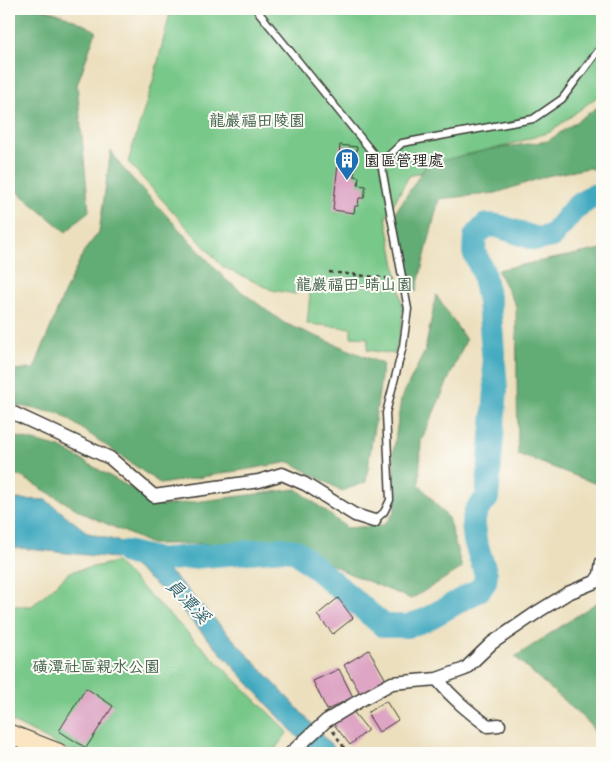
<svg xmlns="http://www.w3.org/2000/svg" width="611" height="762" font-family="'Architects Daughter','LXGW WenKai TC',sans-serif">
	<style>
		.green { fill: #78c889; stroke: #4a7252 }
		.forest { fill: #62ac75; stroke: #3f6448 }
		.water { fill: #3fa9bf; stroke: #2e626e }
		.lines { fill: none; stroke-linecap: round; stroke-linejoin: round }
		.river { stroke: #3fa9bf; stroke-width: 24 }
		.building { fill: #dea5c4 }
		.lane-casing { stroke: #3b3934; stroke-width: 9 }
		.street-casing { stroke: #3b3934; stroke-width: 15 }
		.secondary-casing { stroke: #3b3934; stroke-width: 21 }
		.path { stroke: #3b3934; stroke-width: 2.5; stroke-dasharray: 4 4; stroke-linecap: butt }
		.lane { stroke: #fff; stroke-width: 6 }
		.street { stroke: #fff; stroke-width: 12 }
		.secondary { stroke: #fbe6c4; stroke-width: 19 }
		.labels { text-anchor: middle; stroke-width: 4; stroke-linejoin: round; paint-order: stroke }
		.park-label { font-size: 16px; fill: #416148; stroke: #fdfcf7 }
		.poi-label { font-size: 16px; fill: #1c1c1c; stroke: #fdfcf7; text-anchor: start }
		.water-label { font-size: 18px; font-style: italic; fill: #2e626e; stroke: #fdfcf7 }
	</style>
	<rect width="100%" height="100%" fill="#fdfcf7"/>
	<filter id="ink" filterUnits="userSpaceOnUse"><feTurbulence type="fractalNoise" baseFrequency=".02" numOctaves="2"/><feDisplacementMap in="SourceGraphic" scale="10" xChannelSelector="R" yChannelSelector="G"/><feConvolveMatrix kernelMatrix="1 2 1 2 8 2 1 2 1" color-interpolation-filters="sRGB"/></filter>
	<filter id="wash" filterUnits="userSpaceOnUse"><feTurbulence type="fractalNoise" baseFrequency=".0096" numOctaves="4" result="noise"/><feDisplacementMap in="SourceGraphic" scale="20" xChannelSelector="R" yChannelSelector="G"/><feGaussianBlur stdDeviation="1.12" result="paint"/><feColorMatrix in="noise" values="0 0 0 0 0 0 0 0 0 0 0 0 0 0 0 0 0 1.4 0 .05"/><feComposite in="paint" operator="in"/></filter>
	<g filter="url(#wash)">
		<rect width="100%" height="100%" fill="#ecdfbd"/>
		<path class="green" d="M 171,9 L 602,9 L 602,93 L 550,132 L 409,176 L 386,217 L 403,309 L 402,324 L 395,354 L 367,350 L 368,338 L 351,337 L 351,328 L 307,324 L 311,284 L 295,294 L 272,290 L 223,267 L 128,162 L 154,78 Z
			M 116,562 L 288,732 L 272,753 L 97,753 L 68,750 L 9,720 L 9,606 L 32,606 L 70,572 Z"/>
		<path class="forest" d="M 9,9 C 19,9 30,7 41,9 C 59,12 80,22 96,31 L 77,85 L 89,211 L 66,232 L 9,185 Z
			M 602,104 L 602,172 L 589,168 L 547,176 L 496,193 L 439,199 L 416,292 L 408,266 L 395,213 L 427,164 L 491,149 L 548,141 Z
			M 111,150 L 120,165 L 226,280 L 284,323 L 383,364 L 366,482 L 342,491 L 290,462 L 161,484 L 61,414 L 9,404 L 9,370 L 34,369 L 63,296 L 84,251 L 99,232 Z
			M 602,249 L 602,486 L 518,454 L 516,306 L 497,270 Z
			M 436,295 L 466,340 L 421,441 L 419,484 L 448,518 L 462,568 L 411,599 L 348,573 L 290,543 L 151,544 L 85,514 L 22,477 L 9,475 L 9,435 L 61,448 L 162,506 L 297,489 L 347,528 L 384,525 L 395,511 L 393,455 L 401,399 L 425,351 Z
			M 602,599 L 602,746 L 590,724 L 515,657 Z"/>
		<path class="water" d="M 9,499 L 46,500 L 88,533 L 146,549 L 180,582 L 339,753 L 312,753 L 167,594 L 125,559 L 9,547 Z"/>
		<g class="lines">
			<path class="river" d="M 126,552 L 158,560 L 283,549 L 296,551 L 384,626 L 408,626 L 425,620 L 479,590 L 485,582 L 486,574 L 475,541 L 473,523 L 476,511 L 487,498 L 496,389 L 489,302 L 483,272 L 474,252 L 475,237 L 486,225 L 498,226 L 537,239 L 552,236 L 575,208 L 593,196 L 602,195"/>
		</g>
		<g id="blocks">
			<path class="building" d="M 340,145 L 357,147 L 354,176 L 359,177 L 358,185 L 366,186 L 364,198 L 359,198 L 358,206 L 355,206 L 354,213 L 333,210 Z
				M 338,598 L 353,618 L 333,634 L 317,615 Z
				M 369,650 L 386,680 L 361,695 L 344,665 Z
				M 339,669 L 353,697 L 327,710 L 313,681 Z
				M 86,688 L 113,706 L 86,748 L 59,731 Z
				M 386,701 L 398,720 L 379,732 L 367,713 Z
				M 351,709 L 368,730 L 350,745 L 333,723 Z"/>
		</g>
	</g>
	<g filter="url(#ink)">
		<use href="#blocks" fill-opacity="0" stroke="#3b3934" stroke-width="1"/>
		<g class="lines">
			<g class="lane-casing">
				<path id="lane" d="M 256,9 L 381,163 L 408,309 L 403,346 L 386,413 L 390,500 L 384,512 L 374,521
					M 381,163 L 402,143 L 533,119 L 562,99 L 598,51 L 602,47"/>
			</g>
			<g class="street-casing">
				<path id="street" d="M 9,411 L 110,458 L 154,496 L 259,481 L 282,474 L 305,484 L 355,515 L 374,521
					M 437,679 C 452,698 468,711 488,726 L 499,725
					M 291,753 L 326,721 L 359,701 L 392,683 L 437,679 L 465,669 L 492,643 L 539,611 L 568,593 L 595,582 L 600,575 L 602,562"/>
			</g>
			<g class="secondary-casing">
				<path id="secondary" d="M 9,734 L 58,753"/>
			</g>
			<path class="path" d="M 329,272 L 393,279
				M 333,731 L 345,749 L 351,753"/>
			<use href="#lane" class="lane"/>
			<use href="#street" class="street"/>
			<use href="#secondary" class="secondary"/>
		</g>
	</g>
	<defs>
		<g id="building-pin" transform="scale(1.25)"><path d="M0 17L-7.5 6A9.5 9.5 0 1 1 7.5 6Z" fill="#1f6fb2" stroke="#fdfcf7"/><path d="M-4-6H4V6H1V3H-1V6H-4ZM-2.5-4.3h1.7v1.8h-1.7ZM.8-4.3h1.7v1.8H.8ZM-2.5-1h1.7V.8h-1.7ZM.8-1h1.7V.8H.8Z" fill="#fff"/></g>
	</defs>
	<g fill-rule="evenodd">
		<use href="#building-pin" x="347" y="160"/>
	</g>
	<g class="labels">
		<g class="park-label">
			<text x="257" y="126">龍巖福田陵園</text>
			<text x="354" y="290">龍巖福田-晴山園</text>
			<text x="96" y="672">磺潭社區親水公園</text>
		</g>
		<g class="poi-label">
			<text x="364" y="166">園區管理處</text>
		</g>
		<g class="water-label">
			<text transform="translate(188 601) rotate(46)" y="6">員潭溪</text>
		</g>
	</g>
	<rect width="611" height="762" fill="none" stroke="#fdfcf7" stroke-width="30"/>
</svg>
